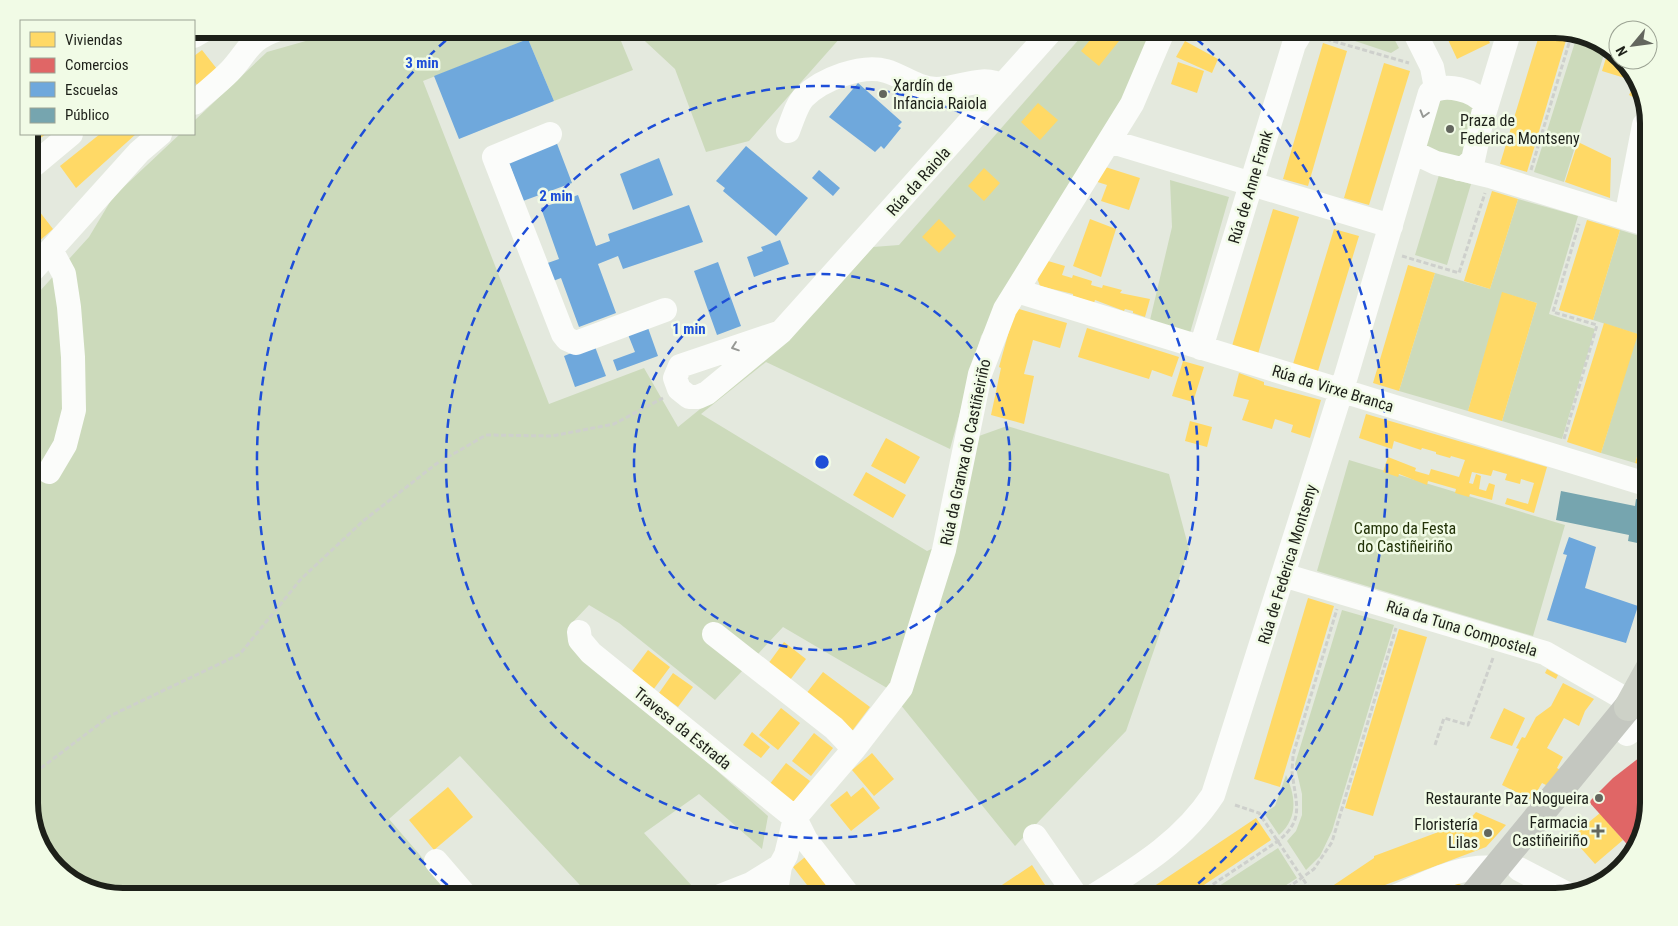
<svg xmlns="http://www.w3.org/2000/svg" width="1678" height="926" font-family="'Roboto Condensed',sans-serif">
	<style>
		.green { fill: #ccdabb }
		.homes { fill: #ffd966 }
		.shops { fill: #e06666 }
		.schools { fill: #6fa8dc }
		.public { fill: #76a5af }
		.lines { fill: none; stroke-linecap: round; stroke-linejoin: round }
		.path { stroke: #ced0cc; stroke-width: 3; stroke-dasharray: 5 2.5; stroke-linecap: butt }
		.minor { stroke: #fbfcfa; stroke-width: 24 }
		.major { stroke: #c4c7c0; stroke-width: 28 }
		.highway { stroke: #cdd1c7; stroke-width: 28 }
		.oneway { stroke: #979995 }
		.ring { fill: none; stroke: #1d4ed8; stroke-width: 2.5; stroke-dasharray: 9 6 }
		.poi-dot { fill: #63665e; stroke: #f1fbe6; stroke-width: 2 }
		.labels { text-anchor: middle; stroke-width: 5; stroke-linejoin: round; paint-order: stroke }
		.poi-label { font-size: 16px; fill: #1d2019; stroke: #f1fbe6; text-anchor: end }
		.street-label { font-size: 16px; fill: #1d2019; stroke: #f1fbe6 }
		.park-label { font-size: 16px; fill: #223207; stroke: #f1fbe6 }
		.rim { fill: none; stroke: #1d2019; stroke-width: 6 }
		.centre { fill: #1d4ed8; stroke: #f1fbe6; stroke-width: 2.5 }
		.ring-label { font-size: 15px; text-anchor: middle; font-weight: bold; fill: #1d4ed8; stroke: #f1fbe6; stroke-width: 5; stroke-linejoin: round; paint-order: stroke }
	</style>
	<rect width="100%" height="100%" fill="#e4e9de"/>
	<path class="green" d="M 348,29 L 616,29 L 633,70 L 554,101 L 528,39 L 423,81 L 549,404 L 644,368 L 678,427 L 780,344 L 817,310 L 873,247 L 899,245 L 1088,29 L 1155,29 L 1126,101 L 981,336 L 950,449 L 766,362 L 701,414 L 927,551 L 957,538 L 979,436 L 1007,426 L 1169,474 L 1189,549 L 1126,731 L 1015,846 L 887,688 L 783,627 L 715,700 L 619,623 L 589,605 L 571,624 L 572,642 L 768,816 L 762,849 L 699,794 L 644,833 L 692,886 L 677,897 L 591,897 L 460,756 L 389,819 L 456,897 L 123,897 L 76,885 L 44,855 L 29,809 L 29,303 L 89,237 L 113,197 L 180,134 L 194,134 L 194,121 L 267,52 Z
		M 632,29 L 848,29 L 749,141 L 706,152 L 675,69 Z
		M 1346,29 L 1389,29 L 1399,48 L 1391,53 L 1334,34 Z
		M 1576,39 L 1606,48 L 1564,182 L 1534,172 Z
		M 1451,94 L 1477,107 L 1468,151 L 1454,160 L 1424,147 L 1432,104 Z
		M 1439,175 L 1471,184 L 1447,265 L 1415,255 Z
		M 1170,180 L 1229,197 L 1190,333 L 1150,320 L 1172,227 Z
		M 1518,199 L 1578,216 L 1549,314 L 1595,329 L 1562,439 L 1502,421 L 1537,303 L 1503,293 L 1468,411 L 1399,391 L 1435,273 L 1490,289 Z
		M 1620,230 L 1649,239 L 1649,417 L 1635,463 L 1601,453 L 1637,334 L 1593,320 Z
		M 1349,460 L 1565,525 L 1533,636 L 1317,571 Z
		M 1342,610 L 1394,625 L 1332,831 L 1320,856 L 1306,870 L 1287,841 L 1296,831 L 1302,815 L 1302,794 L 1295,764 Z
		M 1286,775 C 1296,797 1298,818 1279,835 L 1264,813 L 1275,806 Z
		M 1278,848 L 1297,878 L 1268,897 L 1202,897 Z"/>
	<path class="homes" d="M 1099,29 L 1103,29 L 1119,41 L 1099,66 L 1081,51 Z
		M 1206,29 L 1219,29 L 1216,35 Z
		M 1443,29 L 1473,29 L 1478,38 L 1486,34 L 1490,43 L 1457,59 Z
		M 1541,29 L 1567,37 L 1527,172 L 1500,164 Z
		M 1185,41 L 1218,59 L 1212,73 L 1176,57 Z
		M 1323,43 L 1347,51 L 1308,186 L 1283,179 Z
		M 1609,48 L 1618,57 L 1618,60 L 1621,60 L 1631,70 L 1628,79 L 1602,71 Z
		M 202,50 L 217,69 L 197,85 L 194,81 L 194,56 Z
		M 1178,62 L 1204,71 L 1197,93 L 1171,84 Z
		M 1384,63 L 1410,71 L 1369,205 L 1344,198 Z
		M 1635,83 L 1639,85 L 1645,103 L 1629,95 Z
		M 1038,103 L 1058,120 L 1040,140 L 1021,122 Z
		M 1649,132 L 1649,212 L 1633,209 Z
		M 29,134 L 46,134 L 35,142 Z
		M 100,134 L 136,134 L 76,188 L 60,166 Z
		M 1578,142 L 1611,158 L 1610,198 L 1565,182 Z
		M 1099,165 L 1140,178 L 1129,210 L 1101,201 L 1107,185 L 1091,180 Z
		M 984,168 L 1000,183 L 984,201 L 968,186 Z
		M 1492,191 L 1518,199 L 1490,289 L 1464,281 Z
		M 29,198 L 53,229 L 29,250 Z
		M 1273,209 L 1299,217 L 1258,354 L 1232,346 Z
		M 939,219 L 956,236 L 939,253 L 922,237 Z
		M 1090,219 L 1116,229 L 1101,277 L 1073,266 Z
		M 1587,220 L 1620,230 L 1593,320 L 1559,310 Z
		M 1334,229 L 1359,236 L 1318,371 L 1293,364 Z
		M 1048,261 L 1065,266 L 1062,275 L 1072,278 L 1073,275 L 1092,281 L 1091,285 L 1102,288 L 1103,285 L 1122,290 L 1120,293 L 1150,299 L 1145,317 L 1133,313 L 1133,311 L 1125,309 L 1124,311 L 1095,300 L 1094,303 L 1073,296 L 1073,294 L 1040,286 L 1037,278 Z
		M 1408,265 L 1435,273 L 1399,391 L 1373,383 Z
		M 1502,292 L 1537,303 L 1502,421 L 1468,411 Z
		M 1019,309 L 1067,323 L 1060,348 L 1033,340 L 1024,374 L 1034,376 L 1024,424 L 991,415 L 1001,368 L 999,367 L 1014,313 Z
		M 1604,323 L 1638,334 L 1601,453 L 1567,442 Z
		M 1087,328 L 1179,357 L 1172,377 L 1152,370 L 1149,379 L 1078,357 Z
		M 1183,361 L 1204,367 L 1193,402 L 1172,396 Z
		M 1239,373 L 1264,382 L 1264,385 L 1321,400 L 1310,438 L 1291,432 L 1293,425 L 1275,419 L 1272,429 L 1242,420 L 1249,400 L 1233,396 Z
		M 1366,414 L 1547,467 L 1534,513 L 1505,504 L 1507,498 L 1528,504 L 1534,483 L 1521,479 L 1520,484 L 1505,480 L 1507,474 L 1493,470 L 1491,476 L 1472,472 L 1469,483 L 1473,484 L 1476,474 L 1481,476 L 1479,489 L 1486,491 L 1489,483 L 1495,485 L 1492,500 L 1470,494 L 1469,497 L 1455,493 L 1456,489 L 1428,481 L 1427,485 L 1399,474 L 1398,477 L 1383,472 L 1388,457 L 1416,468 L 1415,471 L 1429,475 L 1431,469 L 1459,477 L 1465,460 L 1451,456 L 1450,458 L 1436,454 L 1436,452 L 1422,448 L 1421,450 L 1394,441 L 1392,449 L 1359,438 Z
		M 1649,418 L 1649,467 L 1635,463 Z
		M 1190,421 L 1212,427 L 1207,447 L 1185,441 Z
		M 886,438 L 920,457 L 905,484 L 871,466 Z
		M 866,472 L 906,495 L 893,518 L 853,495 Z
		M 1308,598 L 1334,606 L 1280,787 L 1254,779 Z
		M 1399,629 L 1427,637 L 1373,816 L 1345,808 Z
		M 784,642 L 806,659 L 790,680 L 768,664 Z
		M 648,650 L 670,667 L 653,690 L 630,674 Z
		M 1547,669 L 1558,675 L 1556,679 L 1545,673 Z
		M 823,672 L 870,707 L 849,735 L 802,699 Z
		M 673,673 L 693,687 L 678,707 L 659,693 Z
		M 1563,683 L 1594,699 L 1585,711 L 1579,726 L 1564,718 L 1547,748 L 1563,757 L 1557,768 L 1562,771 L 1550,787 L 1542,783 L 1532,800 L 1502,785 L 1519,749 L 1516,748 L 1522,737 L 1525,738 L 1536,717 L 1551,706 Z
		M 781,708 L 800,723 L 778,750 L 759,735 Z
		M 1504,708 L 1525,718 L 1512,746 L 1490,738 Z
		M 752,732 L 770,747 L 761,758 L 743,745 Z
		M 814,733 L 833,748 L 811,776 L 792,761 Z
		M 872,753 L 894,779 L 874,796 L 852,770 Z
		M 786,763 L 810,781 L 793,803 L 769,785 Z
		M 448,787 L 473,817 L 434,850 L 409,820 Z
		M 863,787 L 880,808 L 851,831 L 830,805 L 847,791 L 851,797 Z
		M 1476,812 L 1506,825 L 1486,847 L 1385,885 L 1366,897 L 1325,897 L 1322,893 L 1374,858 L 1374,856 L 1468,821 Z
		M 1600,813 L 1623,840 L 1595,864 L 1571,837 Z
		M 1256,818 L 1271,840 L 1186,897 L 1138,897 Z
		M 810,853 L 842,897 L 802,897 L 798,893 L 807,885 L 793,867 Z
		M 1032,865 L 1047,888 L 1034,897 L 984,897 Z
		M 1458,883 L 1461,885 L 1453,897 L 1426,897 Z"/>
	<path class="shops" d="M 1644,754 L 1649,762 L 1649,804 L 1634,852 L 1589,802 L 1613,778 Z"/>
	<path class="schools" d="M 528,39 L 554,101 L 459,139 L 434,76 Z
		M 858,83 L 902,122 L 898,126 L 901,128 L 884,149 L 881,146 L 875,152 L 829,117 Z
		M 556,141 L 572,183 L 523,201 L 508,160 Z
		M 746,146 L 808,198 L 776,236 L 723,191 L 725,188 L 716,181 Z
		M 659,158 L 673,195 L 633,210 L 620,174 Z
		M 819,170 L 840,188 L 833,196 L 812,178 Z
		M 578,195 L 596,246 L 610,241 L 608,234 L 689,205 L 703,242 L 623,269 L 618,256 L 598,264 L 616,313 L 579,327 L 561,278 L 545,284 L 539,266 L 559,259 L 541,208 Z
		M 780,240 L 789,264 L 754,277 L 747,257 L 763,251 L 761,247 Z
		M 718,262 L 741,326 L 717,335 L 694,271 Z
		M 647,325 L 658,356 L 617,371 L 613,360 L 635,352 L 627,332 Z
		M 594,344 L 606,376 L 575,387 L 564,356 Z
		M 1569,537 L 1596,547 L 1585,588 L 1638,606 L 1626,643 L 1547,620 L 1567,555 L 1563,554 Z"/>
	<path class="public" d="M 1561,491 L 1635,506 L 1636,499 L 1649,502 L 1642,544 L 1628,541 L 1629,535 L 1556,520 Z"/>
	<g class="lines">
		<path class="path" d="M 1319,37 L 1409,63
			M 1531,170 L 1572,33
			M 1402,256 L 1459,273 L 1485,193
			M 1564,439 L 1597,325 L 1553,312 L 1579,224
			M 1435,745 L 1444,718 L 1468,725 L 1493,658
			M 29,777 L 110,716 L 240,654 L 301,579 L 363,521 L 436,464 L 486,435 L 552,436 L 614,424 L 663,398
			M 1235,805 L 1259,813 L 1315,897
			M 1194,897 L 1278,841 C 1303,821 1297,807 1293,779 C 1291,772 1293,763 1293,755 L 1337,609
			M 1275,897 L 1314,869 L 1332,842 L 1396,628"/>
		<path class="minor" d="M 1413,29 L 1432,67 L 1436,88
			M 194,36 L 206,29
			M 194,103 C 205,93 218,83 229,72 C 249,51 247,40 279,29
			M 1485,111 L 1510,29
			M 788,131 C 792,121 797,104 804,97 C 822,79 862,64 886,71 C 903,76 916,88 936,89 C 958,89 983,74 1002,86
			M 550,134 L 494,157 L 563,334 L 567,339 L 576,343 L 665,310
			M 1109,141 L 1391,226
			M 1415,147 L 1417,154 L 1436,163 L 1490,176 L 1649,225
			M 29,169 L 71,134
			M 1626,218 L 1644,125
			M 29,274 L 139,152 L 160,134
			M 1017,291 L 1649,485
			M 781,332 L 680,366 L 675,378 L 679,389 L 689,397 L 698,397 L 707,393 L 781,332 L 1053,29
			M 1201,348 L 1294,44 L 1303,29
			M 49,472 L 65,445 L 74,410 L 73,357 L 69,307 L 64,274 L 51,250
			M 1283,575 L 1545,653 L 1620,696 L 1628,707
			M 579,632 L 580,640 L 591,653 L 795,818 L 806,840 L 850,897
			M 714,634 L 834,728 L 854,749
			M 1627,734 L 1649,719
			M 1035,836 L 1077,897
			M 436,861 L 467,897
			M 1519,869 L 1567,894
			M 718,897 L 751,884 L 780,866
			M 775,897 L 780,866 L 786,855 L 795,818 L 854,749 L 901,688 L 944,550 L 980,374 L 1005,309 L 1132,104 L 1164,29
			M 1092,897 C 1138,868 1183,841 1213,795 L 1346,376 L 1430,93 C 1444,82 1476,90 1485,105 L 1473,160 L 1465,167 L 1459,169
			M 1394,897 C 1426,884 1460,864 1495,868"/>
		<path class="major" d="M 1472,897 L 1628,707 L 1645,691"/>
		<path class="highway" d="M 1628,707 L 1649,669"/>
	</g>
	<defs><path id="oneway-chevron" d="M-2-3.5L2.5 0L-2 3.5" fill="none" stroke-width="1.6" stroke-linecap="round" stroke-linejoin="round" transform="scale(1.25)"/></defs>
	<g class="oneway">
		<use href="#oneway-chevron" transform="translate(1424 114) rotate(106)"/>
		<use href="#oneway-chevron" transform="translate(735 347) rotate(161)"/>
	</g>
	<g class="ring">
		<circle cx="822" cy="462" r="188"/>
		<circle cx="822" cy="462" r="376"/>
		<path d="M459 895A565 565 0 0 1 459 29M1185 29A565 565 0 0 1 1185 895"/>
	</g>
	<g class="poi-dot">
		<circle cx="883" cy="94" r="5"/>
		<circle cx="1450" cy="129" r="5"/>
		<circle cx="1599" cy="798" r="5"/>
		<path d="M1595.5 823.5h5v5h5v5h-5v5h-5v-5h-5v-5h5z"/>
		<circle cx="1488" cy="833" r="5"/>
	</g>
	<g class="labels">
		<g class="poi-label">
			<text x="893" y="91" text-anchor="start">Xardín de<tspan x="893" dy="18">Infancia Raiola</tspan></text>
			<text x="1460" y="126" text-anchor="start">Praza de<tspan x="1460" dy="18">Federica Montseny</tspan></text>
			<text x="1589" y="804">Restaurante Paz Nogueira</text>
			<text x="1588" y="828">Farmacia<tspan x="1588" dy="18">Castiñeiriño</tspan></text>
			<text x="1478" y="830">Floristería<tspan x="1478" dy="18">Lilas</tspan></text>
		</g>
		<g class="street-label">
			<text transform="translate(918 181) rotate(-48)" y="6">Rúa da Raiola</text>
			<text transform="translate(1250 187) rotate(-73)" y="6">Rúa de Anne Frank</text>
			<text transform="translate(1333 388) rotate(17)" y="6">Rúa da Virxe Branca</text>
			<text transform="translate(965 452) rotate(-78)" y="6">Rúa da Granxa do Castiñeiriño</text>
			<text transform="translate(1287 564) rotate(-73)" y="6">Rúa de Federica Montseny</text>
			<text transform="translate(1462 628) rotate(17)" y="6">Rúa da Tuna Compostela</text>
			<text transform="translate(683 728) rotate(39)" y="6">Travesa da Estrada</text>
		</g>
		<g class="park-label">
			<text x="1405" y="534">Campo da Festa<tspan x="1405" dy="18">do Castiñeiriño</tspan></text>
		</g>
	</g>
	<path d="M0 0H1678V926H0ZM123 38H1555A85 85 0 0 1 1640 123V803A85 85 0 0 1 1555 888H123A85 85 0 0 1 38 803V123A85 85 0 0 1 123 38Z" fill="#f1fbe6" fill-rule="evenodd"/>
	<path class="rim" d="M123 38H1555A85 85 0 0 1 1640 123V803A85 85 0 0 1 1555 888H123A85 85 0 0 1 38 803V123A85 85 0 0 1 123 38Z"/>
	<circle cx="822" cy="462" r="8" class="centre"/>
	<g class="ring-label">
		<text x="422" y="68">3 min</text>
		<text x="556" y="201">2 min</text>
		<text x="689" y="334">1 min</text>
	</g>
	<rect x="20" y="20" width="175" height="115" fill="#f1fbe6" stroke="#9ca394"/>
	<rect x="30" y="32" width="25" height="15" fill="#ffd966" stroke="#9ca394"/>
	<text x="65" y="45" font-size="15" fill="#1d2019">Viviendas</text>
	<rect x="30" y="58" width="25" height="15" fill="#e06666" stroke="#9ca394"/>
	<text x="65" y="70" font-size="15" fill="#1d2019">Comercios</text>
	<rect x="30" y="82" width="25" height="15" fill="#6fa8dc" stroke="#9ca394"/>
	<text x="65" y="95" font-size="15" fill="#1d2019">Escuelas</text>
	<rect x="30" y="108" width="25" height="15" fill="#76a5af" stroke="#9ca394"/>
	<text x="65" y="120" font-size="15" fill="#1d2019">Público</text>
	<g transform="translate(1633 45) rotate(241)"><circle r="24" fill="#f1fbe6" stroke="#9ca394"/>
	<path d="M0-4L9 19L0 12L-9 19Z" fill="#63665e"/>
	<text y="-8" font-size="14" font-weight="bold" text-anchor="middle" fill="#1d2019">N</text>
	</g>
</svg>
